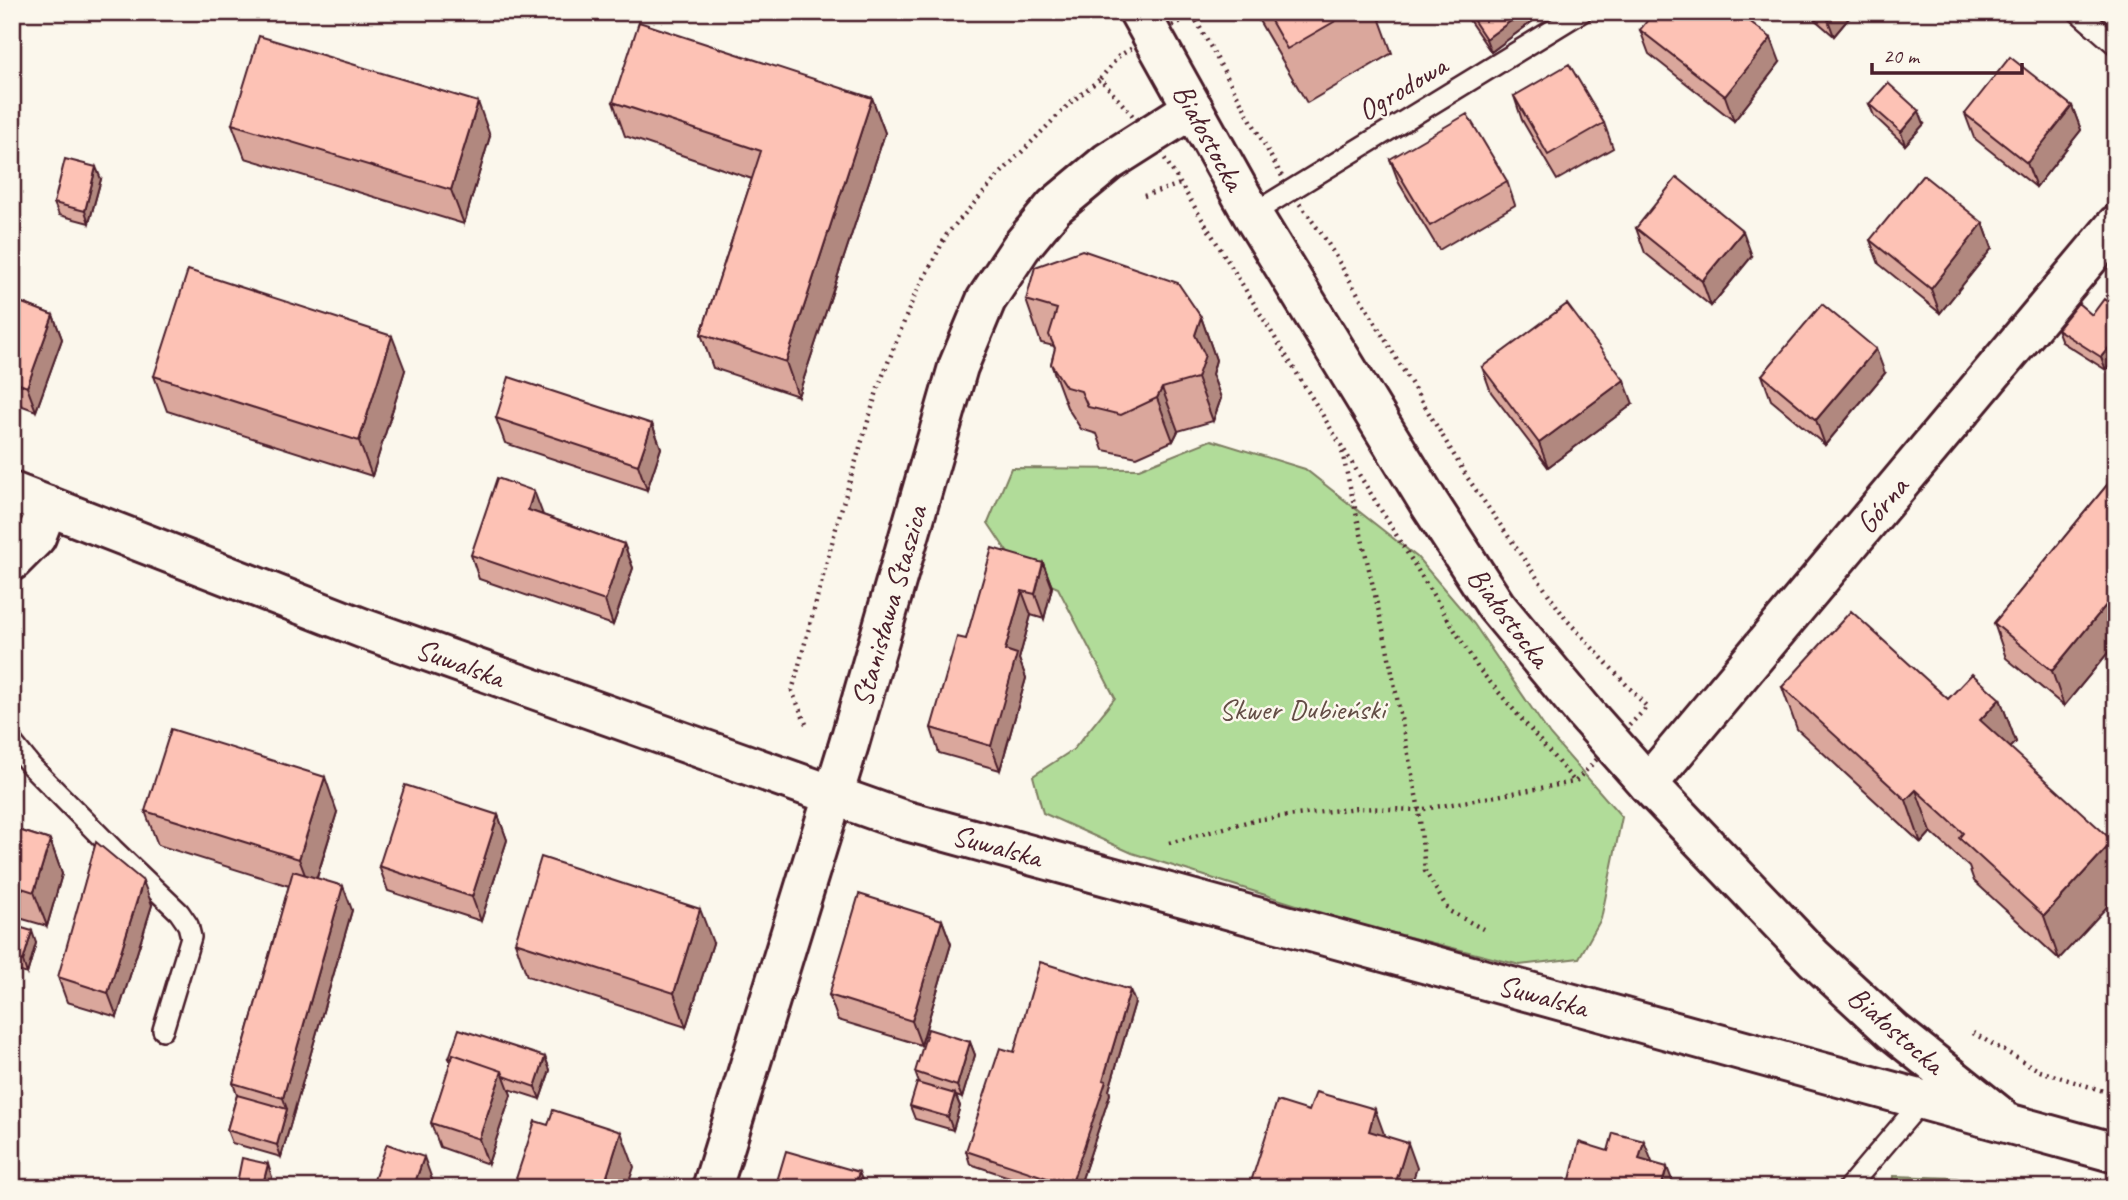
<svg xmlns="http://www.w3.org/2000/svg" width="2128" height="1200" font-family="Caveat,sans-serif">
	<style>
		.green { fill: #b1dc99; stroke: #7e7e62; stroke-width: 2 }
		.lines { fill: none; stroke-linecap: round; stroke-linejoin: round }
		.service-casing { stroke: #4a1f2b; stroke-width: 24 }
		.minor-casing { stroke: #4a1f2b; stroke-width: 44 }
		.tertiary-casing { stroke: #4a1f2b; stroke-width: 44 }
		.path { stroke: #4a1f2b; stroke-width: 4.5; stroke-dasharray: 2 5; stroke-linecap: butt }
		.service { stroke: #fbf7ec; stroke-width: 19 }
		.minor { stroke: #fbf7ec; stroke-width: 38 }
		.tertiary { stroke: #fbf7ec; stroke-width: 38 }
		.wall { fill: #daa79c; stroke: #4a1f2b; stroke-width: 2 }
		.shaded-wall { fill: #b1887f; stroke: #4a1f2b; stroke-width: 2 }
		.building { fill: #fdc2b5; stroke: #4a1f2b; stroke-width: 2 }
		.labels { text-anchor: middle; stroke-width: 5; stroke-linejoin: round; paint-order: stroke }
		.street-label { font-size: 30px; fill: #4a1f2b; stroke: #fbf7ec }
		.park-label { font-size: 30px; fill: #644e46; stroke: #fbf7ec }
	</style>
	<rect width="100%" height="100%" fill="#fbf7ec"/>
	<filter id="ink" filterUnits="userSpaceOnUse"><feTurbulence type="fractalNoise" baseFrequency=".0143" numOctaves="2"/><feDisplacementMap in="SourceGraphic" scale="14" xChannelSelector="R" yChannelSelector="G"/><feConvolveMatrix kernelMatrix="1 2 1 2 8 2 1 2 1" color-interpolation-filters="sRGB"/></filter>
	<g filter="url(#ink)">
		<path class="green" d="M 1211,440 L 1305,469 L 1417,557 L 1474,624 L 1550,735 L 1622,817 L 1601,919 L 1579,958 L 1520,965 L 1354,923 L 1132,853 L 1043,813 L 1033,776 L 1074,749 L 1115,698 L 1058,588 L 1020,571 L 988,523 L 1011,468 L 1139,469 Z
			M 1893,1176 L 1956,1178 L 1990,1188 L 1892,1188 Z"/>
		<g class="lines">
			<g class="service-casing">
				<path id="service" d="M 2078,12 L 2116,45
					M 1252,214 L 1582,12
					M 12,742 L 31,766 L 113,849 L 179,912 L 188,925 L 191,937 L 163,1030
					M 1848,1188 L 1922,1101"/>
			</g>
			<g class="minor-casing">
				<path id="minor" d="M 12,561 L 36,537 L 48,506
					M 1648,784 L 2116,225
					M 712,1188 L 849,744 L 958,367 L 986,300 L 1021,247 L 1054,207 L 1108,162 L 1193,108"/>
			</g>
			<g class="tertiary-casing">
				<path id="tertiary" d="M 1139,12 L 1252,214 L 1429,503 L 1496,606 L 1585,713 L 1648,784 L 1814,958 L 1893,1031 L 1997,1114
					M 12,492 L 362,628 L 903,820 L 2116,1153"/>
			</g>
			<path class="path" d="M 1193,15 L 1290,191 L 1324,237 L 1467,477 L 1565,618 L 1647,707 L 1575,782 L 1478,668 L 1151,136 L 1100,79 L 1119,56 L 1152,36 Z
				M 1144,196 L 1180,184
				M 1342,452 L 1387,647 L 1419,810 L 1425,871 L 1449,911 L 1483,929
				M 806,724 L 792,691 L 839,517 L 878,388 L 913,299 L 947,234 L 999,175 L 1069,104 L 1100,79
				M 1169,843 L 1254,820 L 1357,808 L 1419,810 L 1574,782
				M 1973,1033 L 2040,1071 L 2116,1095"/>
			<use href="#service" class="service"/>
			<use href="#minor" class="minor"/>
			<use href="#tertiary" class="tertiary"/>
		</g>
		<path class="wall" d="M 1254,12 L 1377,12 L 1392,53 L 1307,103 Z
			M 1466,12 L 1535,12 L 1537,18 L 1491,52 L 1469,20 Z
			M 1806,12 L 1854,12 L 1834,36 Z
			M 1640,30 L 1780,62 L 1734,121 L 1649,54 Z
			M 1514,96 L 1604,123 L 1613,148 L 1557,180 L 1522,120 Z
			M 872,98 L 885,133 L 798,396 L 713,368 L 701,334 L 752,179 L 625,136 L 613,102 Z
			M 1869,104 L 1924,124 L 1905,145 L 1874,116 Z
			M 2072,106 L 2081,130 L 2036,187 L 1974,138 L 1965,114 Z
			M 232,124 L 490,136 L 464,224 L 245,158 Z
			M 1390,159 L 1507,181 L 1515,205 L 1439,250 L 1399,183 Z
			M 101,179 L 89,223 L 59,215 L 54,203 Z
			M 1983,223 L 1992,248 L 1940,313 L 1879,264 L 1870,240 Z
			M 1636,228 L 1752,256 L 1711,306 L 1645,253 Z
			M 12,299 L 53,315 L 62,339 L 36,411 L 12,402 Z
			M 1026,300 L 1201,317 L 1216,360 L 1212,374 L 1221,398 L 1213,421 L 1178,431 L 1173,441 L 1137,457 L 1103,450 L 1097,434 L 1081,429 L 1067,407 L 1051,364 L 1055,349 L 1054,346 L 1041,343 Z
			M 2116,308 L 2116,358 L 2106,370 L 2062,342 L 2057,329 L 2092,315 Z
			M 1482,367 L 1633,404 L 1548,467 L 1491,392 Z
			M 405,370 L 372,476 L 167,411 L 154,376 Z
			M 1885,373 L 1825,445 L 1771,400 L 1762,375 Z
			M 496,418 L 652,424 L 661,448 L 647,490 L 505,443 Z
			M 2116,474 L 2116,643 L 2064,706 L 2006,658 L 1994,623 Z
			M 543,515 L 624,544 L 633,568 L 613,625 L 479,579 L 471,555 Z
			M 1043,563 L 1052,587 L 1044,619 L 1031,615 L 1019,659 L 1026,678 L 1000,770 L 939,753 L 931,728 L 966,639 Z
			M 1782,687 L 1948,699 L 2000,699 L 2016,742 L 2010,748 L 2059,959 L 1974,881 L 1969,867 L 1931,832 L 1921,843 L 1797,729 Z
			M 145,811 L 337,812 L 317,878 L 352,910 L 281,1157 L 232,1143 L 227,1130 L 237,1095 L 233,1083 L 289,886 L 158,845 Z
			M 498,815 L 507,840 L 481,921 L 388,891 L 379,866 Z
			M 12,828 L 50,840 L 62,874 L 47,926 L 12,916 Z
			M 152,905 L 117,1017 L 67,1002 L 58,977 Z
			M 942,920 L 951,944 L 921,1045 L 838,1020 L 829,995 Z
			M 12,925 L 36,943 L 27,974 L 12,969 Z
			M 515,942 L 713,943 L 686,1027 L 527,976 Z
			M 1135,1002 L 1109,1090 L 1110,1094 L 1079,1188 L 1042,1188 L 970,1164 L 966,1151 L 1014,1052 Z
			M 970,1042 L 975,1055 L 962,1098 L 956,1096 L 960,1106 L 953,1130 L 915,1119 L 910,1106 L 919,1083 L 915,1072 Z
			M 545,1057 L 550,1070 L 540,1099 L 509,1089 L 511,1095 L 488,1164 L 440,1147 L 431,1123 L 451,1063 L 449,1058 Z
			M 272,1177 L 270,1188 L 238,1188 L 237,1183 Z"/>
		<path class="shaded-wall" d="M 1523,12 L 1535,12 L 1537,18 L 1491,52 L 1486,39 Z
			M 1825,12 L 1854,12 L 1834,36 Z
			M 1771,38 L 1780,62 L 1734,121 L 1725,96 Z
			M 872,98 L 885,133 L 798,396 L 786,362 Z
			M 478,102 L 490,136 L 464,224 L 451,190 Z
			M 2072,106 L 2081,130 L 2036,187 L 2027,163 Z
			M 1919,111 L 1924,124 L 1905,145 L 1901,132 Z
			M 96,167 L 101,179 L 89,223 L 85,211 Z
			M 1983,223 L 1992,248 L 1940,313 L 1931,289 Z
			M 1743,231 L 1752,256 L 1711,306 L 1702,281 Z
			M 53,315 L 62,339 L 36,411 L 27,387 Z
			M 1201,317 L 1216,360 L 1212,374 L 1221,398 L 1213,421 L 1197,378 L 1195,335 Z
			M 392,336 L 405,370 L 372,476 L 359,441 Z
			M 2116,339 L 2116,358 L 2106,370 L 2101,357 Z
			M 1876,349 L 1885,373 L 1825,445 L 1816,420 Z
			M 1624,380 L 1633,404 L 1548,467 L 1539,443 Z
			M 1162,388 L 1178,431 L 1173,441 L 1157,398 Z
			M 652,424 L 661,448 L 647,490 L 638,465 Z
			M 534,491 L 543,515 L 528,510 Z
			M 624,544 L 633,568 L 613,625 L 605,601 Z
			M 1043,563 L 1052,587 L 1044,619 L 1035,594 Z
			M 1022,591 L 1031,615 L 1019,659 L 1026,678 L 1000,770 L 991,746 L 1005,650 Z
			M 2116,593 L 2116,643 L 2064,706 L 2052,671 Z
			M 2000,699 L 2016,742 L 1996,763 L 1980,720 Z
			M 325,777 L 337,812 L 312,893 L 299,859 Z
			M 1916,790 L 1931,832 L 1921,843 L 1906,800 Z
			M 498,815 L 507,840 L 481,921 L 472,897 Z
			M 50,840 L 62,874 L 47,926 L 34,892 Z
			M 2113,841 L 2116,849 L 2116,897 L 2059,959 L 2044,916 Z
			M 143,881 L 152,905 L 117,1017 L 108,993 Z
			M 343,886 L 352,910 L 281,1157 L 277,1145 L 287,1109 L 283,1098 Z
			M 700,909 L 713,943 L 686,1027 L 674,993 Z
			M 942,920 L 951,944 L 921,1045 L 912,1021 Z
			M 32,931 L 36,943 L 27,974 L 23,961 Z
			M 1130,990 L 1135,1002 L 1109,1090 L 1110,1094 L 1079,1188 L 1072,1188 L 1071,1186 Z
			M 970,1042 L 975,1055 L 962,1098 L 957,1086 Z
			M 545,1057 L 550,1070 L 540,1099 L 535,1087 Z
			M 502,1071 L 511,1095 L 488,1164 L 479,1139 Z
			M 955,1094 L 960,1106 L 953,1130 L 948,1117 Z
			M 1375,1109 L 1384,1134 L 1377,1155 L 1369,1131 Z
			M 621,1132 L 634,1167 L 627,1188 L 612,1188 L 607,1176 Z
			M 1644,1141 L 1657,1175 L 1639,1159 Z
			M 1408,1143 L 1417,1168 L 1410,1188 L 1394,1188 Z
			M 424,1157 L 433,1182 L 431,1188 L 413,1188 Z
			M 268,1164 L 272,1177 L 270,1188 L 262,1188 Z
			M 1667,1167 L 1675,1188 L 1661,1188 Z
			M 859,1172 L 865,1188 L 854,1188 Z"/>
		<path class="building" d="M 1266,12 L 1351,12 L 1287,49 Z
			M 1468,12 L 1523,12 L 1486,39 Z
			M 1654,12 L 1738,12 L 1771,38 L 1725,96 L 1640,30 Z
			M 639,22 L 872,98 L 786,362 L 701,334 L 761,151 L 613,102 Z
			M 259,36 L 478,102 L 451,190 L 232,124 Z
			M 2010,57 L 2072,106 L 2027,163 L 1965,114 Z
			M 1569,64 L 1604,123 L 1548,155 L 1514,96 Z
			M 1888,83 L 1919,111 L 1901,132 L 1869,104 Z
			M 1467,114 L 1507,181 L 1430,226 L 1390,159 Z
			M 65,159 L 96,167 L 85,211 L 54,203 Z
			M 1923,175 L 1983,223 L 1931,289 L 1870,240 Z
			M 1677,177 L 1743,231 L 1702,281 L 1636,228 Z
			M 1082,250 L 1178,283 L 1201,317 L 1195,335 L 1205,355 L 1197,378 L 1162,388 L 1157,398 L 1121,415 L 1088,407 L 1081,391 L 1066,387 L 1051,364 L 1055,348 L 1049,335 L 1057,309 L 1026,300 L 1035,267 Z
			M 188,270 L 392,336 L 359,441 L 154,376 Z
			M 12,299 L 53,315 L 27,387 L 12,381 Z
			M 2104,299 L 2116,308 L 2116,339 L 2101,357 L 2057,329 L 2078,303 L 2092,315 Z
			M 1567,304 L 1624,380 L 1539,443 L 1482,367 Z
			M 1822,304 L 1876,349 L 1816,420 L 1762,375 Z
			M 509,377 L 652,424 L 638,465 L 496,418 Z
			M 2116,474 L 2116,593 L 2052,671 L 1994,623 Z
			M 497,478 L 534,491 L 528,510 L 624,544 L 605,601 L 471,555 Z
			M 992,548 L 1043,563 L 1035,594 L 1022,591 L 1005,650 L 1017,654 L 991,746 L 931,728 L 957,637 L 966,639 Z
			M 1851,611 L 1948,699 L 1972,674 L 2000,699 L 1980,720 L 2113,841 L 2044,916 L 1959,838 L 1963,833 L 1916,790 L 1906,800 L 1782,687 Z
			M 171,729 L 325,777 L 299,859 L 145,811 Z
			M 405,785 L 498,815 L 472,897 L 379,866 Z
			M 12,828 L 50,840 L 34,892 L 12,885 Z
			M 96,842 L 143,881 L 108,993 L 58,977 Z
			M 541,857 L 700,909 L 674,993 L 515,942 Z
			M 293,871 L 343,886 L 283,1098 L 233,1083 Z
			M 859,894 L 942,920 L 912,1021 L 829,995 Z
			M 12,925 L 32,931 L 23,961 L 12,958 Z
			M 1040,962 L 1130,990 L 1103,1080 L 1106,1081 L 1071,1186 L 966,1151 L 1000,1048 L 1014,1052 Z
			M 459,1029 L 545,1057 L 535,1087 L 504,1076 L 502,1071 L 453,1054 L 452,1059 L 449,1058 Z
			M 928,1029 L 970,1042 L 957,1086 L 915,1072 Z
			M 453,1054 L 502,1071 L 479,1139 L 431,1123 Z
			M 917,1083 L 955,1094 L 948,1117 L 910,1106 Z
			M 1316,1092 L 1375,1109 L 1369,1131 L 1408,1143 L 1394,1188 L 1249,1188 L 1277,1101 L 1309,1111 Z
			M 237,1095 L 287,1109 L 277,1145 L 227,1130 Z
			M 553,1110 L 621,1132 L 607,1176 L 619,1180 L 616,1188 L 513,1188 L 535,1121 L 548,1125 Z
			M 1613,1133 L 1644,1141 L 1639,1159 L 1667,1167 L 1661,1188 L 1568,1188 L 1579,1142 L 1608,1151 Z
			M 387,1144 L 424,1157 L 413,1188 L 371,1188 Z
			M 786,1151 L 859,1172 L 854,1188 L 775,1188 Z
			M 242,1158 L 268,1164 L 262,1188 L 237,1183 Z
			M 135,1180 L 160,1188 L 133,1188 Z"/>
	</g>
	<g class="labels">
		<g class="street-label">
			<text transform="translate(1402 88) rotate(-31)" y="10">Ogrodowa</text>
			<text transform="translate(1209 137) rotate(61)" y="10">Białostocka</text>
			<text transform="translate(1882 505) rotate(-50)" y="10">Górna</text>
			<text transform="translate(889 606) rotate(-74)" y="10">Stanisława Staszica</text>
			<text transform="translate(1509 617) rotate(53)" y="10">Białostocka</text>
			<text transform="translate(460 663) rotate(20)" y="10">Suwalska</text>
			<text transform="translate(997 846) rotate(15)" y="10">Suwalska</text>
			<text transform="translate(1543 996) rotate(15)" y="10">Suwalska</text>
			<text transform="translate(1896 1030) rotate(41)" y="10">Białostocka</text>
		</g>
		<g class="park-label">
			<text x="1302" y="719">Skwer Dubieński</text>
		</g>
	</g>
	<rect width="2128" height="1200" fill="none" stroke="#fbf7ec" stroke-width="42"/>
	<rect x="21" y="21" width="2086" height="1158" fill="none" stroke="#4a1f2b" stroke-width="2.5" filter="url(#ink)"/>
	<path d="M1872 63v10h150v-10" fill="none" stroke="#4a1f2b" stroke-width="3.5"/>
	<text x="1883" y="63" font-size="21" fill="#4a1f2b" stroke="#fbf7ec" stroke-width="5" paint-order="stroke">20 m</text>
</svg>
